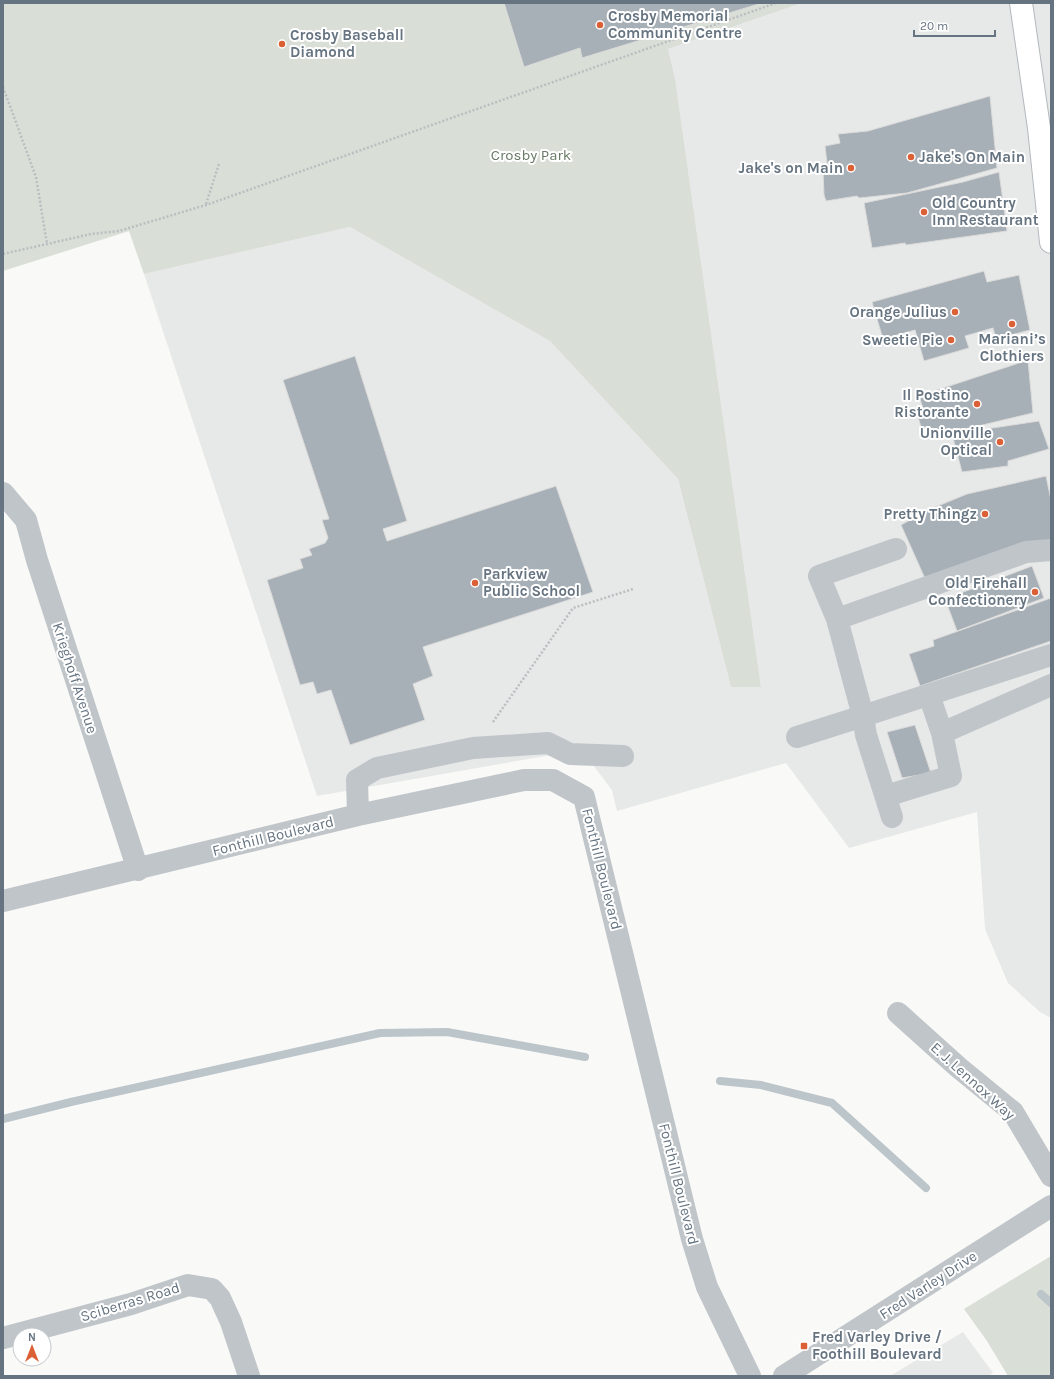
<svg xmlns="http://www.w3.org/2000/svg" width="1054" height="1379" font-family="Karla,sans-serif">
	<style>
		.built { fill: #e7e8e8 }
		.green { fill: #d9ded7 }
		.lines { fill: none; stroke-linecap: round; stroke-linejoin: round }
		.stream { stroke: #bbc5ca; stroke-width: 8 }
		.building { fill: #a8b0b7; stroke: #dbdbda }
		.major-casing { stroke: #b4b9bd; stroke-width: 24 }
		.path { stroke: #bbbec1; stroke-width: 2.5; stroke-dasharray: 2 2; stroke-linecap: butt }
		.minor { stroke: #c0c5c9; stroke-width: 22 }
		.major { stroke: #fff; stroke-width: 22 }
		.poi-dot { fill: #db6036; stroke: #fff; stroke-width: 1.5 }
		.labels { text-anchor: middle; stroke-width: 4; stroke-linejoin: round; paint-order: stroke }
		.poi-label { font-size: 15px; font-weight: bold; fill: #667481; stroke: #fff; text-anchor: end }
		.park-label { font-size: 15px; fill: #687965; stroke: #fff }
		.street-label { font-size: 15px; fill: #667481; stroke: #fff }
	</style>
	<rect width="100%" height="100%" fill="#f9f9f7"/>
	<path class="built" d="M 802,3 L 1051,3 L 1051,1018 L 1040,1012 L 1008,983 L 985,929 L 977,812 L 849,848 L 786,763 L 617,811 L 612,790 L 590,761 L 557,754 L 317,796 L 144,274 L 350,227 L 550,341 L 678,479 L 731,687 L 761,687 L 675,78 L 668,49 Z
		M 963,1332 L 993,1373 L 988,1376 L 890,1376 Z"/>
	<path class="green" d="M 3,3 L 802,3 L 668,49 L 675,78 L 761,687 L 731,687 L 678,479 L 550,341 L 350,227 L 144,274 L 129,231 L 3,271 Z
		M 1051,1256 L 1051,1376 L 1008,1376 L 987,1341 L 964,1309 Z"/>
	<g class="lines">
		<path class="stream" d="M 720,1081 L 761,1085 L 832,1103 L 926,1188
			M 3,1119 L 71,1102 L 380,1033 L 447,1032 L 585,1057
			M 1041,1294 L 1051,1303"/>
	</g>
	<path class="building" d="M 504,3 L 762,3 L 582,58 L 580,48 L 524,67 Z
		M 990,96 L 997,168 L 907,193 L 859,198 L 857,196 L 826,201 L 824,195 L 823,171 L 828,171 L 825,146 L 840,143 L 838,134 L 868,131 Z
		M 999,172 L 1007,231 L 906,245 L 905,243 L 872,248 L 864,203 L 963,182 Z
		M 984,271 L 987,282 L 1019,275 L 1030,330 L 996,339 L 993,328 L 965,336 L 969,348 L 924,361 L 915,330 L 883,339 L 872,302 Z
		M 355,356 L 407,521 L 383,529 L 387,541 L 556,486 L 593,592 L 423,647 L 433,676 L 413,684 L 425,720 L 350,745 L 331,690 L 317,694 L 313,682 L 300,685 L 267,580 L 303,568 L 300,559 L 312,555 L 309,549 L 325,543 L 328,538 L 322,520 L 329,519 L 283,380 Z
		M 1028,360 L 1033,413 L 932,437 L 929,428 L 922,430 L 917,414 L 924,411 L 919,396 Z
		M 1039,421 L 1049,449 L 1008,461 L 1008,466 L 962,472 L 952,434 Z
		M 1046,476 L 1051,500 L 1051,545 L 927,583 L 901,525 L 928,510 L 967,494 Z
		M 1032,566 L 1044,598 L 957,631 L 945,599 Z
		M 1051,598 L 1051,641 L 920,686 L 909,654 L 934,646 L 933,640 Z
		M 915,725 L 931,773 L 902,778 L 887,732 Z"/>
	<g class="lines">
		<g class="major-casing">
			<path id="major" d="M 1021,3 L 1039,128 L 1051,242"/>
		</g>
		<path class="path" d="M 3,87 L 36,177 L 47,244
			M 206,204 L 219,164
			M 3,254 L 91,234 L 119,231 L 206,205 L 776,3
			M 493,722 L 573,608 L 633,589"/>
		<path class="minor" d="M 3,493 L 26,520 L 37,560 L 138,870
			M 896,549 L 819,576 L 837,619 L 863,716 L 1051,655
			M 837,619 L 1026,552 L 1051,550
			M 929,695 L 942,733 L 1051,685
			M 797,737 L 863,716 L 866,735 L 892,817
			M 886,796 L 951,776 L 942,733
			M 358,815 L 357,780 L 377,768 L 473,748 L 548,743 L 570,754 L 623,756
			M 3,901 L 358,815 L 524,780 L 553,780 L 584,797 L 692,1239 L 707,1287 L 750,1376
			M 898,1013 L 958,1067 L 1013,1112 L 1051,1176
			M 3,1338 L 131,1304 L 188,1285 L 212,1289 L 220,1298 L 231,1322 L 249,1376
			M 784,1376 L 1051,1206"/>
		<use href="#major" class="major"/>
	</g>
	<g class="poi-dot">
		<circle cx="600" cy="25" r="4"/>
		<circle cx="282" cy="44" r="4"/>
		<circle cx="911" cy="157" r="4"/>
		<circle cx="851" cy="168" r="4"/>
		<circle cx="924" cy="212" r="4"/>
		<circle cx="955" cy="312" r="4"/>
		<circle cx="1012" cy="324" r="4"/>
		<circle cx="951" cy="340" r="4"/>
		<circle cx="977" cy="404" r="4"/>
		<circle cx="1000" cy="442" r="4"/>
		<circle cx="985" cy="514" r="4"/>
		<circle cx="475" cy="583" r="4"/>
		<circle cx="1035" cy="592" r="4"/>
		<rect x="800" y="1342" width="8" height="8" rx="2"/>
	</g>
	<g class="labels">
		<g class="poi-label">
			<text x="608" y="21" text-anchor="start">Crosby Memorial<tspan x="608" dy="17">Community Centre</tspan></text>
			<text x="290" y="40" text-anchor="start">Crosby Baseball<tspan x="290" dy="17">Diamond</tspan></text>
			<text x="919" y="162" text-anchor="start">Jake's On Main</text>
			<text x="843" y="173">Jake's on Main</text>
			<text x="932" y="208" text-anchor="start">Old Country<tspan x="932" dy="17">Inn Restaurant</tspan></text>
			<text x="947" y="317">Orange Julius</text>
			<text x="1012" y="344" text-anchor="middle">Mariani’s<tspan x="1012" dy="17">Clothiers</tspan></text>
			<text x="943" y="345">Sweetie Pie</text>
			<text x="969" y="400">Il Postino<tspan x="969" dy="17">Ristorante</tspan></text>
			<text x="992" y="438">Unionville<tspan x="992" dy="17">Optical</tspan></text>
			<text x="977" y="519">Pretty Thingz</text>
			<text x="483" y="579" text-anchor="start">Parkview<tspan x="483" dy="17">Public School</tspan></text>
			<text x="1027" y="588">Old Firehall<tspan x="1027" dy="17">Confectionery</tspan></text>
			<text x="812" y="1342" text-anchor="start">Fred Varley Drive /<tspan x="812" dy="17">Foothill Boulevard</tspan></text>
		</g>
		<g class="park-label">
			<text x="531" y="160">Crosby Park</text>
		</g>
		<g class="street-label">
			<text transform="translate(75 678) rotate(72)" y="5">Krieghoff Avenue</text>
			<text transform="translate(273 836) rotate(-14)" y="5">Fonthill Boulevard</text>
			<text transform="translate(602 869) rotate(76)" y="5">Fonthill Boulevard</text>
			<text transform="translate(973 1081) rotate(42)" y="5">E. J. Lennox Way</text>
			<text transform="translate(679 1184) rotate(76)" y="5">Fonthill Boulevard</text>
			<text transform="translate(928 1285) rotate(-33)" y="5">Fred Varley Drive</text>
			<text transform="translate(130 1302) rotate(-17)" y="5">Sciberras Road</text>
		</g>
	</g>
	<rect width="1054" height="1379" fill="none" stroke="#667481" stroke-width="8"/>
	<g transform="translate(32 1347)"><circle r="19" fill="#ffffff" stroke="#c2c7cd"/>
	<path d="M0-3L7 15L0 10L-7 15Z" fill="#db6036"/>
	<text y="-6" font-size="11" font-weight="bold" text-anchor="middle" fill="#667481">N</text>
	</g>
	<path d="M914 30v6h81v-6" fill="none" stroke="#667481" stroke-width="2"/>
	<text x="920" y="30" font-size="12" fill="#667481" stroke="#ffffff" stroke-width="3" paint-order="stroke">20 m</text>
</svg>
